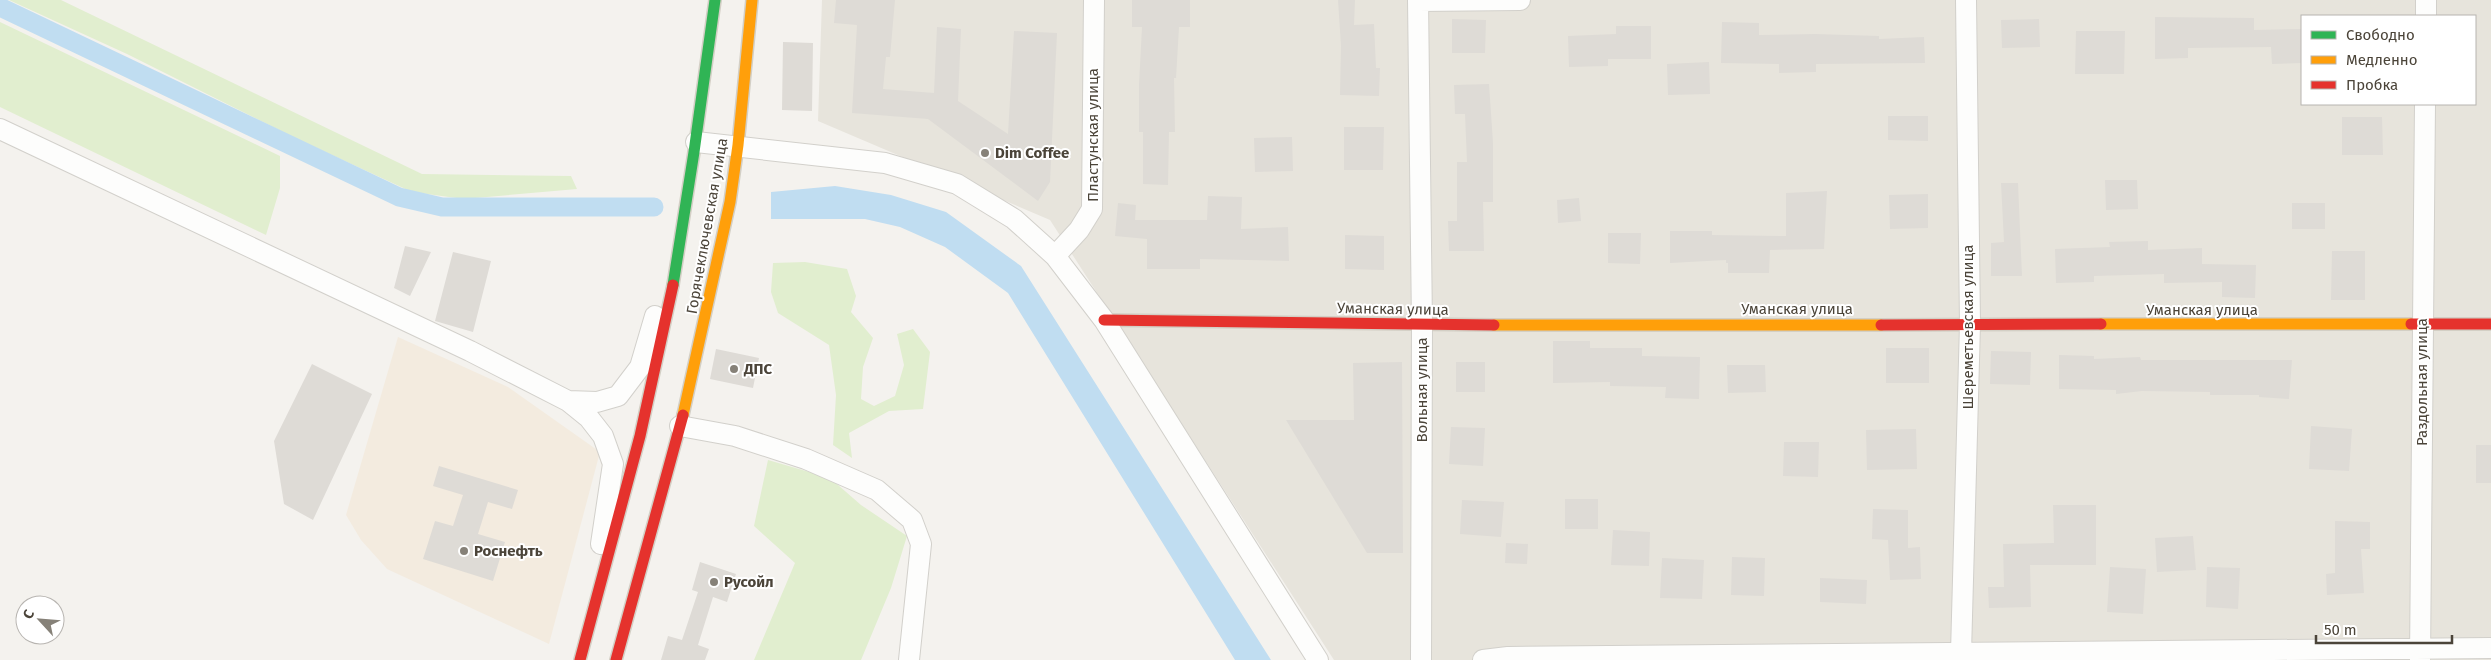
<svg xmlns="http://www.w3.org/2000/svg" width="2491" height="660" font-family="'Fira Sans',sans-serif">
	<style>
		.residential { fill: #e7e4dc; fill-rule: evenodd }
		.commercial { fill: #f3ebdf }
		.green { fill: #e1eecf }
		.water { fill: #c0ddf1 }
		.lines { fill: none; stroke-linecap: round; stroke-linejoin: round }
		.canal { stroke: #c0ddf1; stroke-width: 19 }
		.building { fill: #dedbd6 }
		.street-casing { stroke: #d2d0cb; stroke-width: 22 }
		.fast-casing { stroke: #d3cfc5; stroke-width: 14 }
		.slow-casing { stroke: #d3cfc5; stroke-width: 14 }
		.jam-casing { stroke: #d3cfc5; stroke-width: 14 }
		.street { stroke: #fdfdfc; stroke-width: 20 }
		.fast { stroke: #30b455; stroke-width: 11 }
		.slow { stroke: #ff9f0a; stroke-width: 11 }
		.jam { stroke: #e5322d; stroke-width: 11 }
		.poi-dot { fill: #868178; stroke: #fff; stroke-width: 2 }
		.labels { text-anchor: middle; stroke-width: 4; stroke-linejoin: round; paint-order: stroke }
		.street-label { font-size: 15px; fill: #4b4439; stroke: #fff }
		.poi-label { font-size: 15px; font-weight: bold; fill: #4b4439; stroke: #fff; text-anchor: start }
	</style>
	<rect width="100%" height="100%" fill="#f4f2ee"/>
	<path class="residential" d="M 822,0 L 2491,0 L 2491,660 L 1334,660 L 1050,220 L 818,121 ZM 2302,16 L 2475,16 L 2475,104 L 2302,104 Z"/>
	<path class="commercial" d="M 398,337 L 508,387 L 600,452 L 549,644 L 387,569 L 361,540 L 346,515 Z"/>
	<path class="green" d="M 9,0 L 61,0 L 422,174 L 571,176 L 577,189 L 464,199 L 412,192 L 295,138 L 127,54 Z
		M 0,22 L 280,156 L 280,188 L 266,235 L 0,107 Z
		M 805,262 L 847,269 L 856,296 L 851,312 L 873,338 L 863,367 L 861,399 L 874,406 L 895,396 L 904,365 L 897,334 L 913,329 L 930,352 L 923,409 L 889,411 L 849,433 L 852,458 L 833,445 L 836,395 L 829,345 L 778,313 L 771,292 L 773,263 Z
		M 768,460 L 830,478 L 861,505 L 907,536 L 891,588 L 861,660 L 754,660 L 795,563 L 754,526 Z"/>
	<path class="water" d="M 835,186 L 891,195 L 946,212 L 1021,266 L 1271,660 L 1235,660 L 1008,293 L 945,247 L 900,227 L 865,219 L 771,219 L 771,192 Z"/>
	<g class="lines">
		<path class="canal" d="M 0,7 L 399,197 L 442,207 L 654,207"/>
	</g>
	<path class="building" d="M 836,0 L 895,0 L 890,57 L 886,57 L 883,89 L 934,93 L 937,27 L 961,29 L 958,101 L 1008,134 L 1014,31 L 1057,33 L 1050,182 L 1038,201 L 928,119 L 852,113 L 857,25 L 834,23 Z
		M 1132,0 L 1190,0 L 1190,27 L 1179,27 L 1176,78 L 1174,78 L 1175,132 L 1169,132 L 1168,185 L 1143,184 L 1143,132 L 1139,132 L 1139,85 L 1142,27 L 1132,27 Z
		M 1338,0 L 1355,0 L 1354,25 L 1374,24 L 1376,68 L 1380,68 L 1379,96 L 1340,95 L 1341,46 Z
		M 2155,17 L 2254,18 L 2254,30 L 2302,29 L 2302,63 L 2272,64 L 2271,47 L 2188,48 L 2188,58 L 2155,59 Z
		M 1452,19 L 1486,20 L 1485,53 L 1452,53 Z
		M 2039,19 L 2040,47 L 2002,48 L 2001,20 Z
		M 1722,22 L 1759,23 L 1759,35 L 1815,34 L 1879,36 L 1879,39 L 1924,37 L 1925,63 L 1816,64 L 1816,72 L 1779,73 L 1779,64 L 1721,63 Z
		M 1616,26 L 1651,26 L 1651,59 L 1608,59 L 1608,66 L 1569,67 L 1568,36 L 1616,34 Z
		M 2076,31 L 2125,31 L 2124,74 L 2075,74 Z
		M 783,42 L 813,43 L 812,111 L 782,110 Z
		M 1709,62 L 1710,94 L 1668,95 L 1667,64 Z
		M 1489,84 L 1493,143 L 1493,202 L 1483,202 L 1484,251 L 1449,251 L 1448,221 L 1457,221 L 1457,162 L 1467,162 L 1465,114 L 1455,114 L 1454,85 Z
		M 1888,116 L 1928,116 L 1928,141 L 1888,140 Z
		M 2342,117 L 2382,117 L 2383,155 L 2342,155 Z
		M 1344,127 L 1384,127 L 1383,170 L 1344,170 Z
		M 1292,137 L 1293,171 L 1255,172 L 1254,138 Z
		M 2105,180 L 2137,180 L 2138,209 L 2106,210 Z
		M 2001,183 L 2018,183 L 2022,276 L 1991,276 L 1991,243 L 2004,242 Z
		M 1827,191 L 1824,249 L 1770,250 L 1769,273 L 1728,273 L 1728,263 L 1726,263 L 1726,260 L 1670,263 L 1670,231 L 1712,231 L 1712,235 L 1786,236 L 1786,193 Z
		M 1928,194 L 1928,228 L 1890,229 L 1889,195 Z
		M 1208,196 L 1242,197 L 1241,229 L 1288,227 L 1289,261 L 1200,259 L 1200,269 L 1147,269 L 1147,239 L 1115,236 L 1118,203 L 1136,205 L 1135,220 L 1207,220 Z
		M 1579,198 L 1581,221 L 1558,223 L 1557,200 Z
		M 2292,203 L 2325,203 L 2325,229 L 2292,229 Z
		M 1608,233 L 1641,233 L 1640,264 L 1608,263 Z
		M 1345,235 L 1384,236 L 1384,270 L 1345,269 Z
		M 2148,241 L 2148,250 L 2202,248 L 2202,264 L 2256,265 L 2255,298 L 2222,297 L 2222,282 L 2164,283 L 2164,274 L 2094,276 L 2094,282 L 2056,283 L 2055,249 L 2110,247 L 2109,242 Z
		M 405,246 L 431,252 L 410,296 L 394,288 Z
		M 2332,251 L 2365,251 L 2365,300 L 2331,300 Z
		M 453,252 L 491,261 L 473,332 L 435,321 Z
		M 1553,341 L 1590,341 L 1590,348 L 1642,348 L 1642,356 L 1700,357 L 1699,399 L 1665,398 L 1666,387 L 1610,386 L 1610,382 L 1553,383 Z
		M 1886,348 L 1929,348 L 1929,383 L 1886,383 Z
		M 716,349 L 759,358 L 753,388 L 710,379 Z
		M 1991,351 L 2031,352 L 2030,385 L 1990,384 Z
		M 2059,355 L 2094,356 L 2094,359 L 2140,357 L 2141,360 L 2292,360 L 2289,399 L 2259,397 L 2259,395 L 2210,395 L 2210,392 L 2142,391 L 2116,394 L 2116,390 L 2059,389 Z
		M 1402,362 L 1403,553 L 1367,553 L 1286,420 L 1354,420 L 1353,363 Z
		M 1456,362 L 1485,362 L 1485,392 L 1456,392 Z
		M 312,364 L 372,394 L 313,520 L 284,504 L 274,441 Z
		M 1727,365 L 1765,365 L 1766,392 L 1728,393 Z
		M 2311,426 L 2352,429 L 2349,471 L 2309,469 Z
		M 1451,427 L 1485,428 L 1483,466 L 1449,464 Z
		M 1916,429 L 1917,469 L 1867,470 L 1866,430 Z
		M 1784,442 L 1819,442 L 1818,477 L 1783,476 Z
		M 2476,445 L 2491,445 L 2491,483 L 2476,483 Z
		M 439,466 L 518,490 L 512,509 L 488,502 L 478,534 L 505,542 L 493,581 L 423,559 L 435,521 L 453,526 L 463,495 L 433,486 Z
		M 1565,499 L 1598,499 L 1598,529 L 1565,529 Z
		M 1462,500 L 1504,502 L 1501,537 L 1460,534 Z
		M 2053,505 L 2096,505 L 2096,565 L 2030,565 L 2031,607 L 1989,608 L 1988,587 L 2004,587 L 2003,544 L 2054,543 Z
		M 1873,509 L 1908,510 L 1908,548 L 1920,547 L 1921,579 L 1890,580 L 1888,540 L 1872,539 Z
		M 2335,521 L 2370,522 L 2370,549 L 2361,549 L 2364,593 L 2327,595 L 2326,574 L 2335,573 Z
		M 1613,530 L 1650,532 L 1649,566 L 1611,565 Z
		M 2193,536 L 2196,570 L 2157,572 L 2155,538 Z
		M 1506,543 L 1528,544 L 1527,564 L 1505,563 Z
		M 1732,557 L 1765,558 L 1764,596 L 1731,595 Z
		M 1662,558 L 1704,560 L 1702,599 L 1660,598 Z
		M 700,562 L 736,574 L 727,602 L 713,597 L 698,645 L 709,649 L 705,660 L 661,660 L 668,636 L 682,640 L 698,592 L 692,590 Z
		M 2110,567 L 2146,569 L 2143,614 L 2107,612 Z
		M 2207,567 L 2240,568 L 2238,609 L 2206,607 Z
		M 1820,578 L 1867,580 L 1866,604 L 1820,602 Z"/>
	<g class="lines">
		<g class="street-casing">
			<path id="street" d="M 1418,0 L 1422,325 L 1421,660
				M 1418,1 L 1520,0
				M 2426,16 L 2426,0
				M 0,129 L 470,351 L 568,401 L 589,418 L 603,436 L 613,464 L 601,544
				M 696,142 L 885,163 L 957,184 L 1014,219 L 1055,256 L 1104,320 L 1318,660
				M 1055,256 L 1079,230 L 1092,209 L 1094,0
				M 568,401 L 597,402 L 618,396 L 640,367 L 655,316
				M 680,426 L 735,436 L 806,459 L 877,490 L 912,520 L 921,544 L 909,660
				M 1961,653 L 1970,324 L 1966,0
				M 1483,660 L 1508,657 L 2491,648
				M 2420,660 L 2425,104"/>
		</g>
		<g class="fast-casing">
			<path id="fast" d="M 673,285 L 694,152 L 715,0"/>
		</g>
		<g class="slow-casing">
			<path id="slow" d="M 2101,324 L 2411,324
				M 1494,325 L 1881,325
				M 683,415 L 730,202 L 738,145 L 752,0"/>
		</g>
		<g class="jam-casing">
			<path id="jam" d="M 1104,320 L 1494,325
				M 2411,324 L 2491,324
				M 1881,325 L 2101,324
				M 580,660 L 640,436 L 673,285
				M 616,660 L 683,415"/>
		</g>
		<use href="#street" class="street"/>
		<use href="#fast" class="fast"/>
		<use href="#slow" class="slow"/>
		<use href="#jam" class="jam"/>
	</g>
	<g class="poi-dot">
		<circle cx="985" cy="153" r="5"/>
		<circle cx="734" cy="369" r="5"/>
		<circle cx="464" cy="551" r="5"/>
		<circle cx="714" cy="582" r="5"/>
	</g>
	<g class="labels">
		<g class="street-label">
			<text transform="translate(1093 135) rotate(-90)" y="5">Пластунская улица</text>
			<text transform="translate(707 226) rotate(-80)" y="5">Горячеключевская улица</text>
			<text transform="translate(1393 309) rotate(1)" y="5">Уманская улица</text>
			<text x="1797" y="314">Уманская улица</text>
			<text x="2202" y="315">Уманская улица</text>
			<text transform="translate(1968 327) rotate(-90)" y="5">Шереметьевская улица</text>
			<text transform="translate(2422 382) rotate(-90)" y="5">Раздольная улица</text>
			<text transform="translate(1422 390) rotate(-90)" y="5">Вольная улица</text>
		</g>
		<g class="poi-label">
			<text x="995" y="158">Dim Coffee</text>
			<text x="744" y="374">ДПС</text>
			<text x="474" y="556">Роснефть</text>
			<text x="724" y="587">Русойл</text>
		</g>
	</g>
	<rect x="2301" y="15" width="175" height="90" fill="#ffffff" stroke="#b7b4b0"/>
	<rect x="2311" y="31" width="25" height="8" fill="#30b455" stroke="#b7b4b0"/>
	<text x="2346" y="40" font-size="15" fill="#4b4439">Свободно</text>
	<rect x="2311" y="56" width="25" height="8" fill="#ff9f0a" stroke="#b7b4b0"/>
	<text x="2346" y="65" font-size="15" fill="#4b4439">Медленно</text>
	<rect x="2311" y="81" width="25" height="8" fill="#e5322d" stroke="#b7b4b0"/>
	<text x="2346" y="90" font-size="15" fill="#4b4439">Пробка</text>
	<g transform="translate(40 620) rotate(296)"><circle r="24" fill="#ffffff" stroke="#b7b4b0"/>
	<path d="M0-4L9 19L0 12L-9 19Z" fill="#868178"/>
	<text y="-8" font-size="14" font-weight="bold" text-anchor="middle" fill="#4b4439">С</text>
	</g>
	<path d="M2316 635v8h136v-8" fill="none" stroke="#4b4439" stroke-width="2.5"/>
	<text x="2324" y="635" font-size="15" fill="#4b4439" stroke="#ffffff" stroke-width="4" paint-order="stroke">50 m</text>
</svg>
